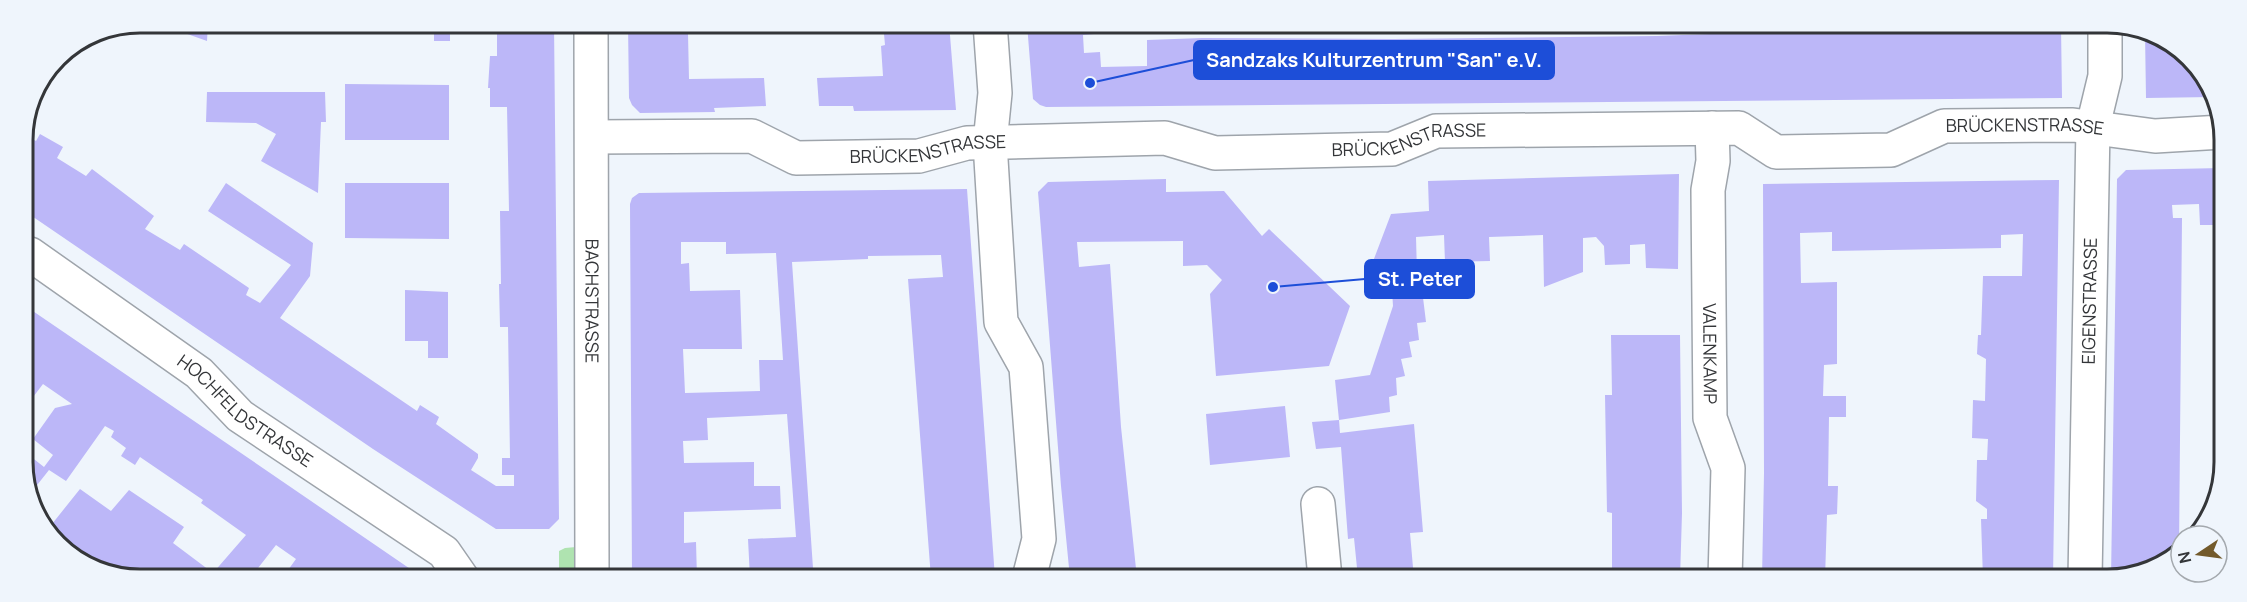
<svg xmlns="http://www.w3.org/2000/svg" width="2247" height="602" font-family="Manrope,sans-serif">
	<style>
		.green { fill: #afe3b0 }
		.building { fill: #bcb7f8; fill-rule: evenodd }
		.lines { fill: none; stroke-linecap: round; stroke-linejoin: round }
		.minor-casing { stroke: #9ea4ab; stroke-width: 36 }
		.minor { stroke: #fff; stroke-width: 33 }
		.labels { text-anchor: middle; stroke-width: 5; stroke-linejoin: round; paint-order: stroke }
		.street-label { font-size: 18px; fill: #343639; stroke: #eff5fc }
		.rim { fill: none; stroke: #343639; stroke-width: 3 }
		.leader { fill: none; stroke: #1d4ed8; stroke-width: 2 }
		.callout-dot { fill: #1d4ed8; stroke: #eff5fc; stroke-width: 2 }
		.callout { fill: #1d4ed8; stroke: #1d4ed8; stroke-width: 2 }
		.callout-label { font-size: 20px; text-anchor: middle; font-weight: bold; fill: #fff }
	</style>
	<rect width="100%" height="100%" fill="#eff5fc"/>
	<path class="green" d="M 576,547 L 579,578 L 555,578 L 559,570 L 559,551 L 565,548 Z"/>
	<path class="building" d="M 153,23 L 208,23 L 207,41 L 179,31 Z
		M 434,23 L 450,23 L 450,41 L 434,41 Z
		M 497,23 L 554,23 L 559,519 L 549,529 L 496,529 L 373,449 L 23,210 L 23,133 L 36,141 L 40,134 L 63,147 L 57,158 L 86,176 L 92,169 L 154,216 L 145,229 L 180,250 L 184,244 L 249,288 L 246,295 L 260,303 L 291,265 L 208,211 L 226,183 L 313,243 L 310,276 L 280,318 L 417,411 L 420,405 L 439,417 L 436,424 L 478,454 L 478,458 L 471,470 L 496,486 L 514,486 L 514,475 L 502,475 L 502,458 L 510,458 L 508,327 L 500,327 L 499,284 L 501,284 L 500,211 L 509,211 L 507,107 L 490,107 L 490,88 L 488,88 L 490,56 L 497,56 Z
		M 628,23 L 694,23 L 694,34 L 688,34 L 689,79 L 764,78 L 766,106 L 714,108 L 715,112 L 640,113 L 632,105 L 629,98 Z
		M 770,23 L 832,23 L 832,25 L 771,31 Z
		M 883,23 L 949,23 L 956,110 L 854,111 L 853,106 L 819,106 L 817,78 L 883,76 L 881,46 L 885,45 Z
		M 1027,24 L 1093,24 L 1094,34 L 1083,35 L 1084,53 L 1100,52 L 1101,67 L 1147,66 L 1147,40 L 1202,38 L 1394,39 L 1657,36 L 1762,32 L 1753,24 L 1790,24 L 1786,28 L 1785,31 L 2002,32 L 2012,32 L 2012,25 L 2061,25 L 2062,98 L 1046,107 L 1040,105 L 1033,99 Z
		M 2145,33 L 2190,57 L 2212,97 L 2146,98 Z
		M 345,84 L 449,85 L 449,140 L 345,140 Z
		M 207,92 L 325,92 L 326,122 L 321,122 L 318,193 L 261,161 L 276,134 L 256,123 L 206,122 Z
		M 2222,168 L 2222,225 L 2200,225 L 2199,204 L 2172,205 L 2173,218 L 2182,218 L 2179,552 L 2111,579 L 2117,179 L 2126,170 Z
		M 1679,174 L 1678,269 L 1646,268 L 1645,244 L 1630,245 L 1630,264 L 1605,265 L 1604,246 L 1596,237 L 1583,238 L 1583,272 L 1544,287 L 1543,235 L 1489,237 L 1490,261 L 1445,262 L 1444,235 L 1416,237 L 1417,273 L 1420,273 L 1426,322 L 1417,323 L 1419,340 L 1409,342 L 1412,357 L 1401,359 L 1405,376 L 1396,378 L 1397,395 L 1389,397 L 1390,412 L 1339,420 L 1335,380 L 1370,375 L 1393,306 L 1392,290 L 1385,291 L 1369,272 L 1391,214 L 1429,211 L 1428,181 Z
		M 1166,179 L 1166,192 L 1224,191 L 1262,236 L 1269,229 L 1350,306 L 1329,366 L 1216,376 L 1210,294 L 1222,280 L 1207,265 L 1183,266 L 1183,241 L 1077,242 L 1079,267 L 1110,264 L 1121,427 L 1137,578 L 1070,578 L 1061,486 L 1038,192 L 1048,182 Z
		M 2059,180 L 2053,579 L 1983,579 L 1981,519 L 1987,519 L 1987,509 L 1976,501 L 1977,460 L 1987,460 L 1988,439 L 1972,438 L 1973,400 L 1985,401 L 1986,359 L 1977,354 L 1978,335 L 1981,335 L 1983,276 L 2022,276 L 2023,234 L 2001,235 L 2001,248 L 1832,251 L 1832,232 L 1800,233 L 1801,283 L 1837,282 L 1837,364 L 1824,365 L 1823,396 L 1846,396 L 1846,417 L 1829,417 L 1828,486 L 1838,486 L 1837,514 L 1827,515 L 1825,579 L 1762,579 L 1764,473 L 1763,184 Z
		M 345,183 L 449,183 L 449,239 L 345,238 Z
		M 967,189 L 995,578 L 931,578 L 908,279 L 943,277 L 941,255 L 868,256 L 868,259 L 792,262 L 813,568 L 816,568 L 816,578 L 750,578 L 748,539 L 796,537 L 787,414 L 707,418 L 708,440 L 683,441 L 684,463 L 754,462 L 754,486 L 780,486 L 781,509 L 684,512 L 684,543 L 696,542 L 697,578 L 632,578 L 630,204 L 632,198 L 639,193 ZM 681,242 L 726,242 L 726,254 L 776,253 L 783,360 L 759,360 L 760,391 L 685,393 L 683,349 L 742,349 L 740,290 L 690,291 L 689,263 L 681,264 Z
		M 405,290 L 448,292 L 448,358 L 428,358 L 428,341 L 405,341 Z
		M 24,305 L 238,451 L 422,577 L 283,577 L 296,559 L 276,545 L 251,577 L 117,577 L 57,545 L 48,529 L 80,489 L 111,511 L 129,490 L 184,527 L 173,543 L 213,573 L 246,535 L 201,503 L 203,500 L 140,457 L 135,465 L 121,456 L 126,448 L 111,437 L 114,431 L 105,426 L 66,481 L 49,470 L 30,494 L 25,485 L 25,452 L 44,467 L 53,455 L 33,439 L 55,408 L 72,404 L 43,384 L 24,409 Z
		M 1611,335 L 1680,335 L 1682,513 L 1680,579 L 1615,579 L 1616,568 L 1612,568 L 1612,513 L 1607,512 L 1605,395 L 1612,395 Z
		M 1285,406 L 1290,457 L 1210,465 L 1206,414 Z
		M 1339,420 L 1340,433 L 1414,424 L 1423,532 L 1410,533 L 1414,579 L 1358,578 L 1354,538 L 1348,539 L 1341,447 L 1316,449 L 1312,422 Z"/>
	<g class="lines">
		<g class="minor-casing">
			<g id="minor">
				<path id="s1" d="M 591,23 L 592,578"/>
				<path d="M 990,23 L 995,93 L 990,143 L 1001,322 L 1026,367 L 1039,539 L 1029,578"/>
				<path id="s2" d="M 1712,128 L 1713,161 L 1708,190 L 1710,418 L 1728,468 L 1725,579"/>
				<path id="s3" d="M 592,137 L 752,136 L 796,158 L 919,156 L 967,143 L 1165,138 L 1215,153 L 1392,149 L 1436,131 L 1739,128 L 1776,152 L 1891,150 L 1944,126 L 2073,125 L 2155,136 L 2222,132"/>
				<path id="s4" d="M 23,252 L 30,254 L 199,373 L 240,416 L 444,552 L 462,578"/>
				<path d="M 1318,504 L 1325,578"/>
				<path id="s5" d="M 2085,579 L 2093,126 L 2105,76 L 2105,25"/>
			</g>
		</g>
		<use href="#minor" class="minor"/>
	</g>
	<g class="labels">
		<g class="street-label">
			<text dy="6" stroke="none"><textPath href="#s3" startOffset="1458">BRÜCKENSTRASSE</textPath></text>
			<text dy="6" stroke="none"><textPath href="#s3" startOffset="828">BRÜCKENSTRASSE</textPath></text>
			<text dy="6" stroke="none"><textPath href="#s3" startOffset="342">BRÜCKENSTRASSE</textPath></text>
			<text dy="6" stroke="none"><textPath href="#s1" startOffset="278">BACHSTRASSE</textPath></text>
			<text dy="6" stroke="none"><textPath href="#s5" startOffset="278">EIGENSTRASSE</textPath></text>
			<text dy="6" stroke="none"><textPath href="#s2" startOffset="226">VALENKAMP</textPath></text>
			<text dy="6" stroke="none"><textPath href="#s4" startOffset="274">HOCHFELDSTRASSE</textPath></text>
		</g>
	</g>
	<path d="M0 0H2247V602H0ZM140 33H2107A107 107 0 0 1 2214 140V462A107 107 0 0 1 2107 569H140A107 107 0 0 1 33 462V140A107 107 0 0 1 140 33Z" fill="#eff5fc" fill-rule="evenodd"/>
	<path class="rim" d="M140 33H2107A107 107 0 0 1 2214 140V462A107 107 0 0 1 2107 569H140A107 107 0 0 1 33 462V140A107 107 0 0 1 140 33Z"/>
	<path class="leader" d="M1090 83L1194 60M1273 287L1365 279"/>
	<g class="callout-dot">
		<circle cx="1090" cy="83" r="6"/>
		<circle cx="1273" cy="287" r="6"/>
	</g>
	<g class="callout">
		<rect x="1194" y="41" width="360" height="38" rx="6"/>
		<rect x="1365" y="260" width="109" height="38" rx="6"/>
	</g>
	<g class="callout-label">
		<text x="1374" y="67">Sandzaks Kulturzentrum "San" e.V.</text>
		<text x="1420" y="286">St. Peter</text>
	</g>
	<g transform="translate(2199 554) rotate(257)"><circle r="28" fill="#eff5fc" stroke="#a4a9ae" stroke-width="1.5"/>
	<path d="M0-4.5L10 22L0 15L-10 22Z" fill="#735a2b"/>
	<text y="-9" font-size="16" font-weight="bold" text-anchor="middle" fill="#343639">N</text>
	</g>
</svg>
